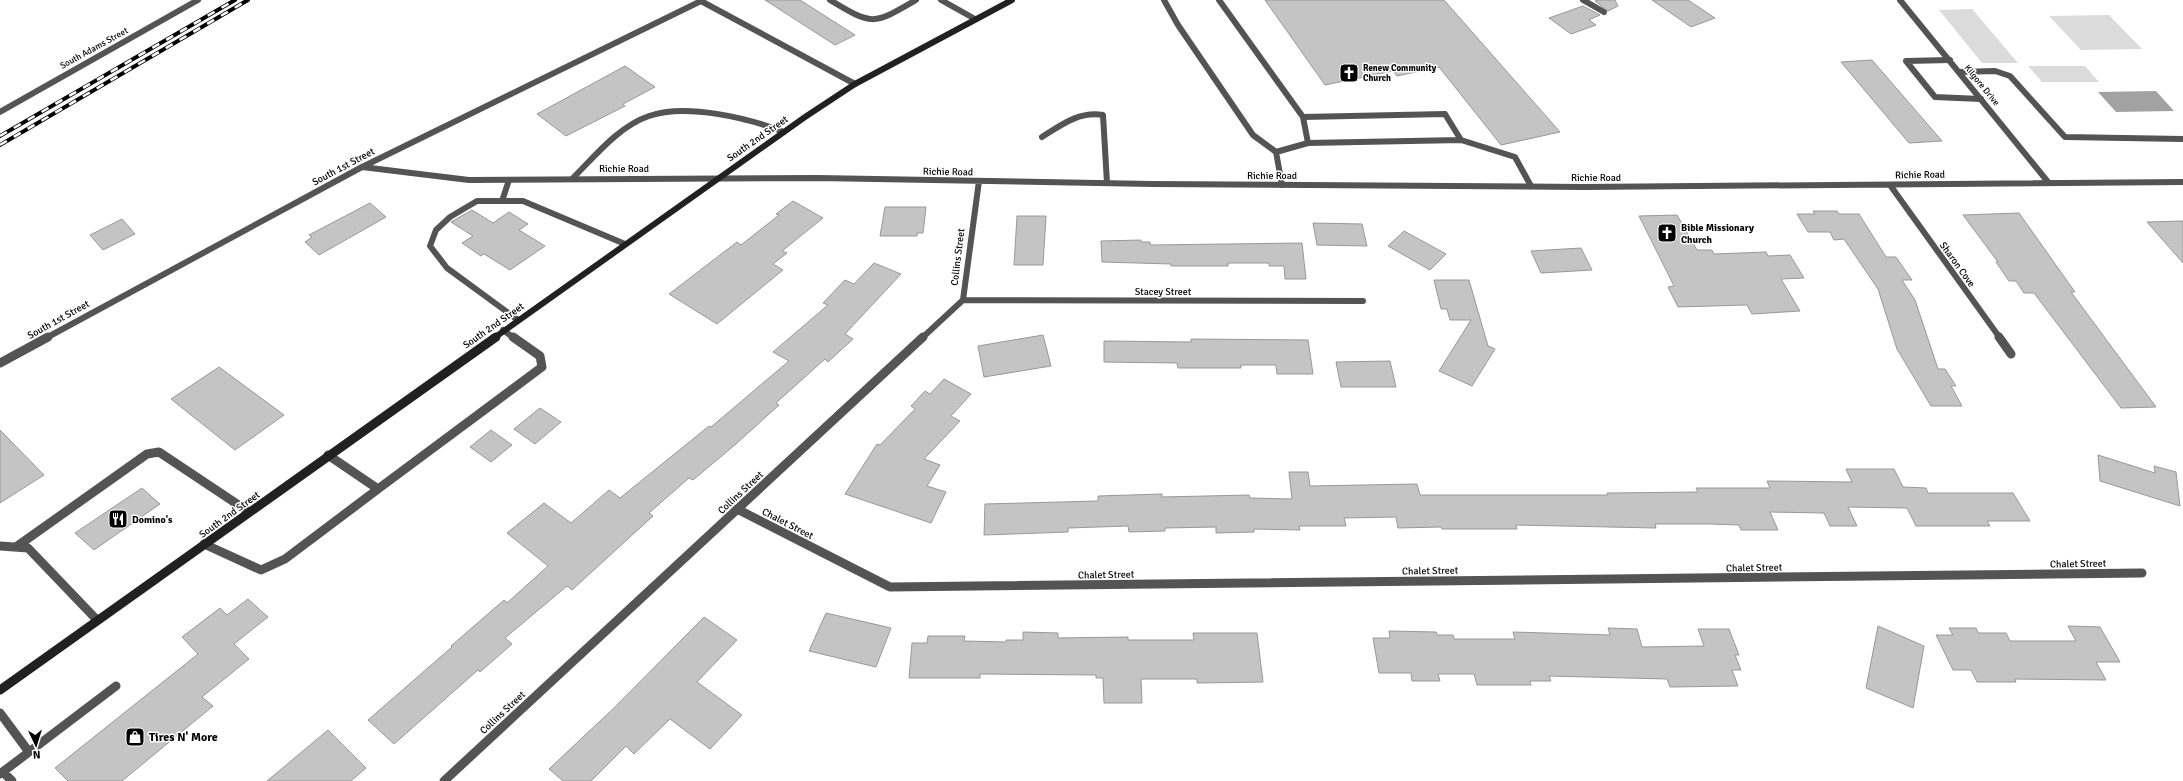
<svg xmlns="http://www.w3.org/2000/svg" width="2183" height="781" font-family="Signika,sans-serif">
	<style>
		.green { fill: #dbdbdb }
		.water { fill: #a2a2a2 }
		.building { fill: #c4c4c4; stroke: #989898 }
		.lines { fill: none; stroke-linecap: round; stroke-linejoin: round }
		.service-far1 { stroke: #545454; stroke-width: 6 }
		.service { stroke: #545454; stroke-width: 9 }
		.minor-far1 { stroke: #545454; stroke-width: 6 }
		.minor { stroke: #545454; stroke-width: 9 }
		.secondary-far1 { stroke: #212121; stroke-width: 6 }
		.secondary { stroke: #212121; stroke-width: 9 }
		.rail-casing { stroke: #000; stroke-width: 4 }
		.rail { stroke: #fff; stroke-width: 2.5; stroke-dasharray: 8; stroke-linecap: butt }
		.labels { text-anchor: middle; stroke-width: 3; stroke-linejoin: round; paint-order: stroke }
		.far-street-label { font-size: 9px; fill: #000; stroke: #fff }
		.far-poi-label { font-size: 9px; font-weight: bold; fill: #000; stroke: #fff; text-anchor: start }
		.street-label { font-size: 10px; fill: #000; stroke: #fff }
		.poi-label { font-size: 10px; font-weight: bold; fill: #000; stroke: #fff; text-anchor: start }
		.near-poi-label { font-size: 12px; font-weight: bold; fill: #000; stroke: #fff; text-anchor: start }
	</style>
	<rect width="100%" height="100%" fill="#fff"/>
	<path class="green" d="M 1973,9 L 1973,10 L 2018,63 L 1982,63 L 1939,10 Z
		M 2109,15 L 2142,49 L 2081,50 L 2049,16 Z
		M 2028,66 L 2085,66 L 2099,82 L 2042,82 Z"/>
	<path class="water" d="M 2156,91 L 2174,111 L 2116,112 L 2098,92 Z"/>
	<path class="building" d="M 765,0 L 800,0 L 855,35 L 835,45 Z
		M 1265,0 L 1444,0 L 1560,132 L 1501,145 L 1439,67 L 1397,76 L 1393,71 L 1325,85 Z
		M 1599,0 L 1615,0 L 1618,6 L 1608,11 L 1595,1 Z
		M 1652,0 L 1688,0 L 1715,18 L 1691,27 Z
		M 1583,6 L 1600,15 L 1589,20 L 1596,25 L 1571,34 L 1549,18 Z
		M 1872,60 L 1942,141 L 1909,143 L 1841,62 Z
		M 625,66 L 655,87 L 623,104 L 625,106 L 566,136 L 537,114 Z
		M 793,201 L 823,218 L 782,251 L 787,253 L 773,264 L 783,270 L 717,324 L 669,294 L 737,242 L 741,245 L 779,215 L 776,214 Z
		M 370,203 L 386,217 L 319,255 L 305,242 L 312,237 L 309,235 Z
		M 885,207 L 926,207 L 923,233 L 917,233 L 917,236 L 880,236 Z
		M 472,210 L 493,223 L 509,212 L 528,224 L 519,230 L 545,246 L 510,270 L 484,254 L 481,256 L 462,243 L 473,236 L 451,222 Z
		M 1813,211 L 1837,211 L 1839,214 L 1859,214 L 1886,257 L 1896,257 L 1912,280 L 1902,280 L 1915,300 L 1938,369 L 1945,369 L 1956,386 L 1951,386 L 1962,406 L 1931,406 L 1897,349 L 1878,289 L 1844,239 L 1834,240 L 1830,232 L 1808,232 L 1797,214 L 1815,214 Z
		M 2019,213 L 2075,292 L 2071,292 L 2156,407 L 2121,408 L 2034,293 L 2024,293 L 2016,281 L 2009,281 L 1996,262 L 1998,262 L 1963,215 Z
		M 1677,215 L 1697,250 L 1712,250 L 1714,254 L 1766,252 L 1768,256 L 1790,255 L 1804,278 L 1781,279 L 1800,311 L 1752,314 L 1747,305 L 1678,307 L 1668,287 L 1674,286 L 1639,216 Z
		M 1017,216 L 1046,216 L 1043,265 L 1014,265 Z
		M 122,219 L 135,234 L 103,250 L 90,235 Z
		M 2183,221 L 2183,263 L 2147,222 Z
		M 1313,223 L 1362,224 L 1367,246 L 1317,245 Z
		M 1404,231 L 1446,254 L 1430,270 L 1388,246 Z
		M 1141,240 L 1141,242 L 1150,242 L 1151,245 L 1302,243 L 1306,279 L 1285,279 L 1284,266 L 1269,266 L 1269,263 L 1228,263 L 1228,266 L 1171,266 L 1171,264 L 1102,262 L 1101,241 Z
		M 1581,248 L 1592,270 L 1541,273 L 1531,251 Z
		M 874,263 L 901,274 L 845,334 L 853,339 L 828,362 L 825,359 L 776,403 L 779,405 L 736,444 L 693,480 L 689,478 L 649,513 L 653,516 L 572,590 L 567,586 L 505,638 L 512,644 L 480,672 L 478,670 L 394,744 L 368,720 L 452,647 L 451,646 L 504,600 L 507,603 L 548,566 L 507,533 L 544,503 L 571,523 L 609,490 L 620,498 L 709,426 L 711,427 L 789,361 L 773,352 L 828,305 L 823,303 L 845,280 L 854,284 Z
		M 1434,280 L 1469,280 L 1488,346 L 1495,349 L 1472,386 L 1439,371 L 1471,320 L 1450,320 L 1447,309 L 1441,309 Z
		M 1043,335 L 1051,366 L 984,377 L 978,346 Z
		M 1191,339 L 1308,340 L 1313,374 L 1277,374 L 1276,365 L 1241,365 L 1241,368 L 1178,368 L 1177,363 L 1104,362 L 1104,341 L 1191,342 Z
		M 1390,361 L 1396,387 L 1341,387 L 1336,362 Z
		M 219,367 L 284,415 L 235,450 L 171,399 Z
		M 944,379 L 971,394 L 951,416 L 960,421 L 924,459 L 940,465 L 927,486 L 946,492 L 931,523 L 845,494 L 877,444 L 880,445 L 915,409 L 911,406 L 925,391 L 930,394 Z
		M 540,408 L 561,422 L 535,444 L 514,429 Z
		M 0,430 L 44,475 L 0,503 Z
		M 491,430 L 512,445 L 491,462 L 470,447 Z
		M 2098,455 L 2155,473 L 2154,466 L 2176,472 L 2180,506 L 2100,481 Z
		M 1846,469 L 1894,469 L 1903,487 L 1926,488 L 1928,493 L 2013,493 L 2030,521 L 1987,521 L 1990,526 L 1916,526 L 1907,508 L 1848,507 L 1857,526 L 1830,526 L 1824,513 L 1770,512 L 1778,530 L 1741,530 L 1739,525 L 1710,524 L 1655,524 L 1656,528 L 1516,525 L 1517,529 L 1442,529 L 1441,527 L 1398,528 L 1396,517 L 1344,518 L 1346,526 L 1299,526 L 1300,530 L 1254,529 L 1254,532 L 1216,533 L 1216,527 L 1165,528 L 1165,531 L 1129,532 L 1128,526 L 1068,528 L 1068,532 L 984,535 L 985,504 L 1098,501 L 1098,496 L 1162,494 L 1162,497 L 1249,495 L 1250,498 L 1292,499 L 1289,472 L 1308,472 L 1310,486 L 1417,484 L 1420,495 L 1608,495 L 1607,493 L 1698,492 L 1696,488 L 1770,488 L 1767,481 L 1852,482 Z
		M 142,488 L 160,504 L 94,550 L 75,533 Z
		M 248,599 L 268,617 L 234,644 L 249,659 L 202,697 L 213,706 L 122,781 L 68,781 L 55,768 L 198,654 L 182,637 L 220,608 L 227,615 Z
		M 826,613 L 891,628 L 876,667 L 809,651 Z
		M 704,617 L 737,640 L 697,682 L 742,715 L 710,749 L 670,719 L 634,754 L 626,746 L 591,781 L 563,781 L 549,769 L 615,707 Z
		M 1878,626 L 1924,646 L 1913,708 L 1866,688 Z
		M 2068,626 L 2100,627 L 2120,662 L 2096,662 L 2106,680 L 2015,679 L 2016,682 L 1977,682 L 1971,670 L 1953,670 L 1936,635 L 1953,635 L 1949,628 L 1976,628 L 1978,633 L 2006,633 L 2010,641 L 2076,641 Z
		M 1608,628 L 1637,629 L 1642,647 L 1704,646 L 1698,629 L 1729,629 L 1739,655 L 1735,655 L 1741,670 L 1732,670 L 1738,686 L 1670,687 L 1667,679 L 1549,676 L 1551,681 L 1530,681 L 1531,685 L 1477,685 L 1474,674 L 1438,674 L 1440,681 L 1412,681 L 1411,673 L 1379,673 L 1373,638 L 1390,638 L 1389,631 L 1436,632 L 1437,635 L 1453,635 L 1454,639 L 1515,639 L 1513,632 L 1610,635 Z
		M 1023,632 L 1058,633 L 1058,638 L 1128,637 L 1128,640 L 1194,640 L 1193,633 L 1257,633 L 1263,682 L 1197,683 L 1197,679 L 1141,679 L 1142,703 L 1104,703 L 1103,678 L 1096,678 L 1096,675 L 980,674 L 980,678 L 909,678 L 912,643 L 927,643 L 928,636 L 965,636 L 964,641 L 1006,642 L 1006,640 L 1023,640 Z
		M 328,730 L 366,768 L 351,781 L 267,781 Z"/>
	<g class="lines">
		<path class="service-far1" d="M 830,0 C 873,26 873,25 916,0
			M 941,0 L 975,19
			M 1164,0 L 1178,25 L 1253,135 L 1276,152 L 1282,185
			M 1219,0 L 1303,117 L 1308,143
			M 1583,0 L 1604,12
			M 701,1 L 855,84
			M 1950,60 L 1906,61 L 1935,97 L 1981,99
			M 1959,72 L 1995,71 L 2010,76 L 2065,137 L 2183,139
			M 1303,117 L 1445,114 L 1461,140
			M 1042,137 C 1061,125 1079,111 1103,115 L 1107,183
			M 1276,152 L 1308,143 L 1461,140 L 1515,157 L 1531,186
			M 573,178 C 595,156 619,126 649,116 C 686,103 748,118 784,132
			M 502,201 L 509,180
			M 518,320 L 447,268 L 430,246 L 436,230 L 450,217 L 477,201 L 523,201 L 625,244
			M 503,330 L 514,338"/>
		<path class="service" d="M 328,455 L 378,489 L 542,367 L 540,356 L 513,337
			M 204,544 L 261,570 L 285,559 L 378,489
			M 0,546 L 28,548 L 97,620
			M 16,547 L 147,454 L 159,452 L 249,512
			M 0,713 L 29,752 L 0,774
			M 29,752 L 116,686
			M 3,772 L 12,781"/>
		<path class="minor-far1" d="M 1900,0 L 2048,182
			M 0,112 L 198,0
			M 362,167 L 469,180 L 818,178 L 1152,184 L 1584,187 L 2183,182
			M 1890,185 L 2000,338
			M 963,300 L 1363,301
			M 46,338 L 362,167 L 703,0
			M 922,338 L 963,300 L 979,181"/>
		<path class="minor" d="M 1999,337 L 2011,354
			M 0,363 L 48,337
			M 737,509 L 890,587 L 2142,573
			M 444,781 L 923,337"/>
		<path class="secondary-far1" d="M 494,338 L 805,117 L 855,84 L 1012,0"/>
		<path class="secondary" d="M 0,690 L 496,337"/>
		<g class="rail-casing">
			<path id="rail" d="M 0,136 L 235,0
				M 0,145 L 248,0"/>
		</g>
		<use href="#rail" class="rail"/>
	</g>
	<defs>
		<g id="church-square" transform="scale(1)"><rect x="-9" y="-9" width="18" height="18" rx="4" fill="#000" stroke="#fff"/><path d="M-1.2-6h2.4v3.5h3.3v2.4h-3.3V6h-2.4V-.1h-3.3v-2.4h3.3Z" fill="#fff"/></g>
		<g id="restaurant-square" transform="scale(1)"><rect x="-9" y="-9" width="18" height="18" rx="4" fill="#000" stroke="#fff"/><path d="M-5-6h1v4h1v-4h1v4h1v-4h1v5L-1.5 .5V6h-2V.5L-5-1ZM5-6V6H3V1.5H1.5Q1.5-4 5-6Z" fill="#fff"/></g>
		<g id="shop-square" transform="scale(1)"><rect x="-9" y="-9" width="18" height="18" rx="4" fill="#000" stroke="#fff"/><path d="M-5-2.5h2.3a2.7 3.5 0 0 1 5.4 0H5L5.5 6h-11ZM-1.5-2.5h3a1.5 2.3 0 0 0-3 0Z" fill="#fff"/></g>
	</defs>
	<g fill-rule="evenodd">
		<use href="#church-square" x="1349" y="73"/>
		<use href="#church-square" x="1667" y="233"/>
		<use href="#restaurant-square" x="118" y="519"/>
		<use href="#shop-square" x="135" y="737"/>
	</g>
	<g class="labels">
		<g class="far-street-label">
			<text transform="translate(94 48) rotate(-29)" y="3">South Adams Street</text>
			<text transform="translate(1982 85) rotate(51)" y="3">Kilgore Drive</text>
		</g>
		<g class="far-poi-label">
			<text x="1363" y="71">Renew Community<tspan x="1363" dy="10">Church</tspan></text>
		</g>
		<g class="street-label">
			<text transform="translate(757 138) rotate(-35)" y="4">South 2nd Street</text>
			<text transform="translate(343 166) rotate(-28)" y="4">South 1st Street</text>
			<text x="624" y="172">Richie Road</text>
			<text transform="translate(948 171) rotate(1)" y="4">Richie Road</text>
			<text transform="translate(1920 174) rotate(-1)" y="4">Richie Road</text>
			<text x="1272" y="179">Richie Road</text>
			<text x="1596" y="181">Richie Road</text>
			<text transform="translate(957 257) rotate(-83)" y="4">Collins Street</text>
			<text transform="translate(1958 264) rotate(54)" y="4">Sharon Cove</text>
			<text x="1163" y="295">Stacey Street</text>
			<text transform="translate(58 319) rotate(-29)" y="4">South 1st Street</text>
			<text transform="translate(493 325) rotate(-35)" y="4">South 2nd Street</text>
			<text transform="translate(740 492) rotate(-43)" y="4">Collins Street</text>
			<text transform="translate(229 514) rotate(-36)" y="4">South 2nd Street</text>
			<text transform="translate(788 523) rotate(27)" y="4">Chalet Street</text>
			<text transform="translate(2078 563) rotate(-1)" y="4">Chalet Street</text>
			<text transform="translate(1754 567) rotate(-1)" y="4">Chalet Street</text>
			<text transform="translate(1430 570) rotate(-1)" y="4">Chalet Street</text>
			<text transform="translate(1106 574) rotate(-1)" y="4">Chalet Street</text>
			<text transform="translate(502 712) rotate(-43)" y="4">Collins Street</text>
		</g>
		<g class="poi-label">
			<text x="1681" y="231">Bible Missionary<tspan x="1681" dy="12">Church</tspan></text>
			<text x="132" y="523">Domino's</text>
		</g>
		<g class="near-poi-label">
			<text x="149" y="741">Tires N' More</text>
		</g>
	</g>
	<g transform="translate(36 745) rotate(176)" stroke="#ffffff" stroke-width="3" paint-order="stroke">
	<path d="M0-3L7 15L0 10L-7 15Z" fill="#000000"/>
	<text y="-6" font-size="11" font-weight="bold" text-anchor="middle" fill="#000000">N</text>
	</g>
</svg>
